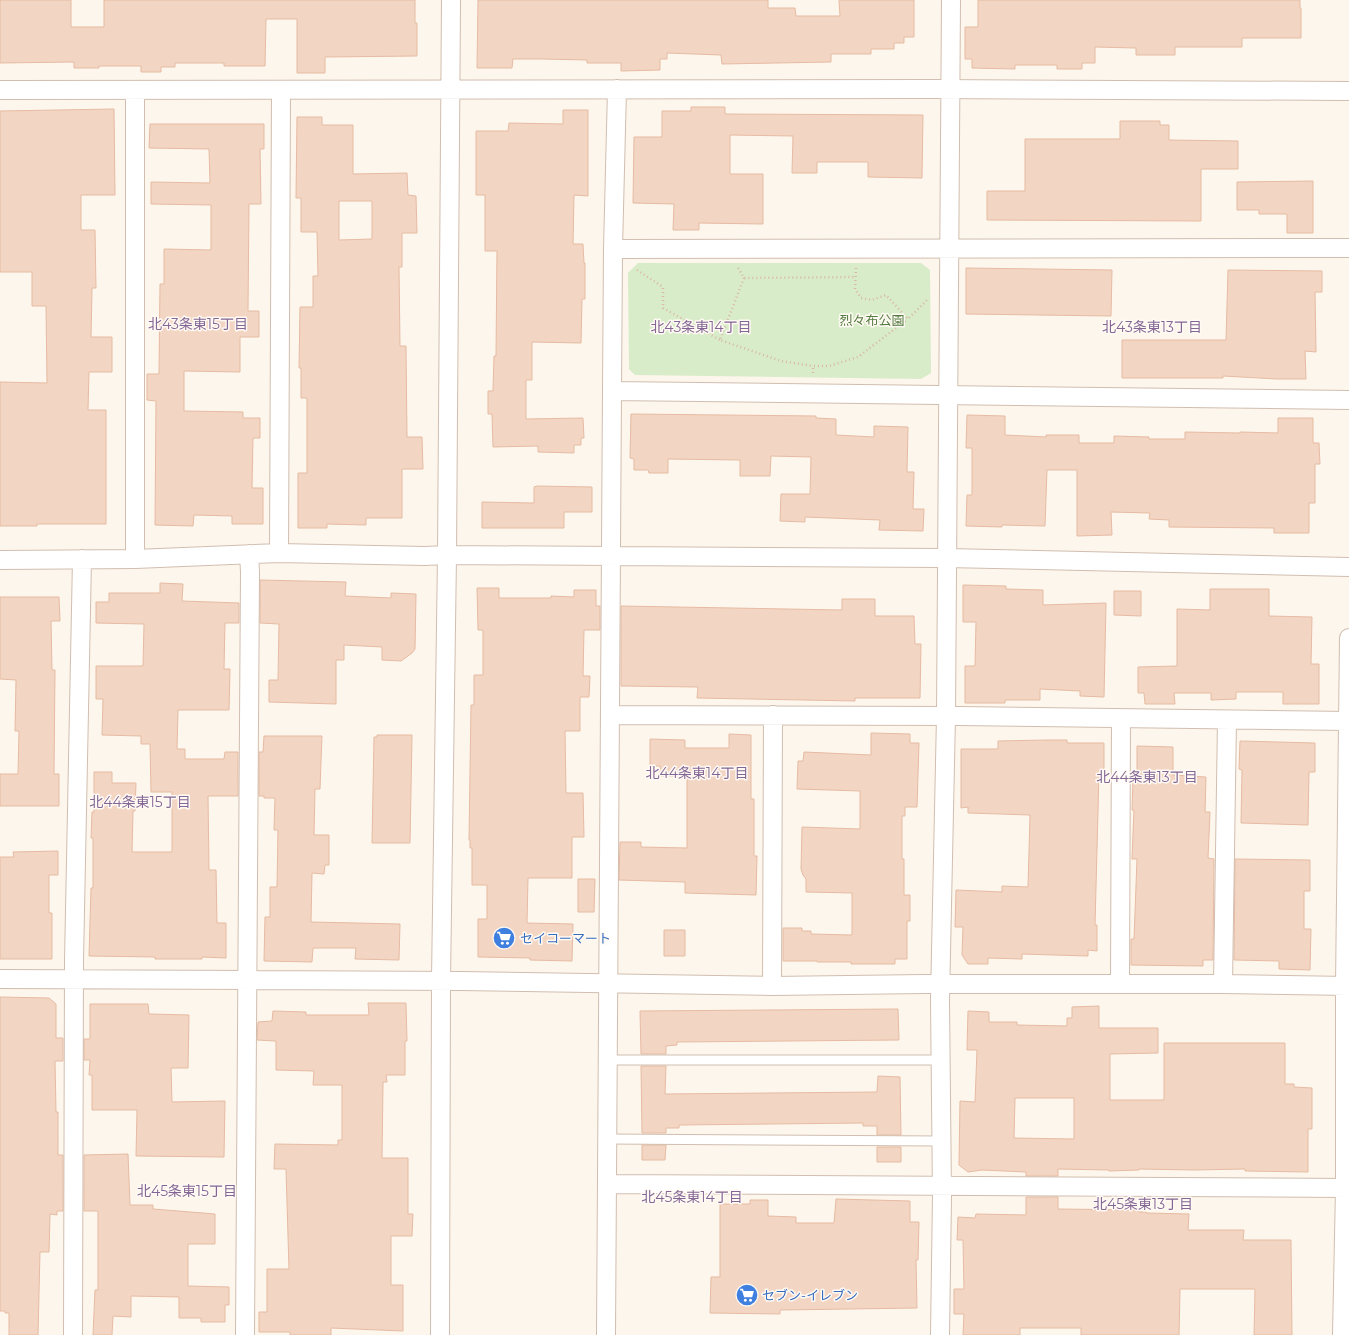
<svg xmlns="http://www.w3.org/2000/svg" width="1349" height="1335" font-family="Montserrat,'Noto Sans JP',sans-serif">
	<style>
		.green { fill: #d8ecc9 }
		.building { fill: #f3d5c3; stroke: #e6bba3; fill-rule: evenodd }
		.lines { fill: none; stroke-linecap: round; stroke-linejoin: round }
		.lane-casing { stroke: #d1beb0; stroke-width: 11 }
		.street-casing { stroke: #d1beb0; stroke-width: 20 }
		.path { stroke: #d9b8a5; stroke-width: 2.5; stroke-dasharray: 1 3; stroke-linecap: butt }
		.lane { stroke: #fff; stroke-width: 9 }
		.street { stroke: #fff; stroke-width: 18 }
		.labels { text-anchor: middle; stroke-width: 3; stroke-linejoin: round; paint-order: stroke }
		.park-label { font-size: 13px; fill: #537a41; stroke: #fffaf3 }
		.shop-label { font-size: 13px; fill: #366cbe; stroke: #fffaf3; text-anchor: start }
		.neighbourhood-label { font-size: 14px; fill: #846695; stroke: #fffaf3 }
	</style>
	<rect width="100%" height="100%" fill="#fdf6ec"/>
	<path class="green" d="M 638,263 L 921,263 L 930,270 L 931,373 L 921,379 L 635,375 L 629,369 L 628,273 Z"/>
	<path class="building" d="M 0,0 L 71,0 L 71,27 L 104,27 L 104,0 L 415,0 L 415,23 L 417,23 L 417,56 L 325,57 L 325,73 L 297,73 L 297,19 L 266,19 L 265,66 L 224,66 L 224,63 L 175,63 L 175,67 L 161,67 L 161,72 L 141,72 L 141,66 L 99,66 L 99,68 L 74,68 L 74,62 L 0,63 Z
		M 478,0 L 768,0 L 768,8 L 795,8 L 796,16 L 840,16 L 839,0 L 914,0 L 914,37 L 904,37 L 904,43 L 894,43 L 894,49 L 871,49 L 871,54 L 831,54 L 831,62 L 722,64 L 721,55 L 667,53 L 667,59 L 660,59 L 660,70 L 621,71 L 621,63 L 587,63 L 587,60 L 542,59 L 513,59 L 512,68 L 477,68 Z
		M 978,0 L 1300,0 L 1300,8 L 1301,8 L 1301,38 L 1242,38 L 1242,47 L 1175,47 L 1175,55 L 1136,55 L 1136,48 L 1095,47 L 1095,63 L 1082,63 L 1082,69 L 1057,69 L 1057,65 L 1015,65 L 1015,69 L 972,68 L 972,59 L 965,59 L 965,27 L 978,27 Z
		M 691,107 L 725,107 L 725,114 L 923,115 L 922,178 L 868,177 L 868,162 L 817,162 L 817,173 L 792,173 L 793,136 L 730,135 L 730,174 L 763,174 L 763,224 L 699,223 L 699,230 L 673,230 L 674,204 L 633,203 L 634,137 L 662,137 L 662,111 L 691,111 Z
		M 114,109 L 115,195 L 81,195 L 81,230 L 95,230 L 96,288 L 92,288 L 91,337 L 112,337 L 112,372 L 89,372 L 88,410 L 106,410 L 106,524 L 37,524 L 37,526 L 0,526 L 0,382 L 47,383 L 46,306 L 32,306 L 32,272 L 0,272 L 0,111 Z
		M 563,110 L 588,110 L 588,196 L 574,195 L 573,244 L 583,244 L 584,263 L 585,263 L 585,299 L 582,299 L 581,343 L 532,342 L 532,380 L 526,380 L 526,419 L 583,418 L 584,438 L 581,438 L 581,445 L 574,445 L 574,453 L 538,452 L 538,446 L 493,447 L 492,414 L 488,414 L 488,391 L 493,391 L 494,356 L 496,356 L 497,251 L 485,251 L 485,195 L 476,195 L 476,131 L 508,131 L 509,123 L 563,124 Z
		M 297,117 L 322,117 L 322,125 L 353,125 L 353,174 L 407,173 L 408,195 L 416,196 L 417,233 L 402,233 L 402,267 L 399,267 L 400,346 L 406,346 L 407,437 L 422,437 L 423,469 L 402,469 L 402,518 L 366,518 L 366,525 L 327,524 L 327,528 L 298,528 L 298,473 L 307,473 L 307,398 L 301,398 L 301,368 L 299,368 L 300,307 L 313,307 L 313,276 L 318,276 L 317,232 L 301,232 L 301,198 L 296,198 ZM 339,201 L 372,201 L 372,239 L 339,240 Z
		M 1120,121 L 1160,121 L 1160,125 L 1169,125 L 1169,140 L 1238,141 L 1238,169 L 1201,169 L 1201,221 L 987,220 L 987,191 L 1025,191 L 1025,139 L 1120,139 Z
		M 150,124 L 264,124 L 264,149 L 260,149 L 261,204 L 249,204 L 248,311 L 259,311 L 259,337 L 240,337 L 240,372 L 184,371 L 184,411 L 243,412 L 243,418 L 260,418 L 260,438 L 253,438 L 252,488 L 263,488 L 263,524 L 232,524 L 232,516 L 194,515 L 193,526 L 155,525 L 156,401 L 147,400 L 147,374 L 159,374 L 160,284 L 164,284 L 164,249 L 211,250 L 211,205 L 151,204 L 151,182 L 210,183 L 209,149 L 149,148 Z
		M 1313,181 L 1313,233 L 1287,233 L 1287,214 L 1259,214 L 1259,210 L 1237,210 L 1237,182 Z
		M 966,268 L 1112,270 L 1111,316 L 966,314 Z
		M 1228,270 L 1322,271 L 1322,292 L 1315,292 L 1316,352 L 1305,351 L 1306,379 L 1277,379 L 1223,376 L 1223,378 L 1122,378 L 1122,340 L 1226,340 Z
		M 631,414 L 816,416 L 816,418 L 836,419 L 836,435 L 874,437 L 874,426 L 908,427 L 907,472 L 914,472 L 913,509 L 924,509 L 923,531 L 879,530 L 880,520 L 805,517 L 805,522 L 780,521 L 781,494 L 810,494 L 811,457 L 771,456 L 770,476 L 740,476 L 740,460 L 668,459 L 668,473 L 649,473 L 648,470 L 634,470 L 634,459 L 630,458 Z
		M 967,415 L 1005,416 L 1005,435 L 1046,437 L 1046,435 L 1079,435 L 1079,443 L 1114,443 L 1114,436 L 1149,437 L 1149,439 L 1185,439 L 1185,432 L 1240,433 L 1240,432 L 1278,433 L 1278,418 L 1313,418 L 1313,443 L 1319,443 L 1320,464 L 1315,464 L 1315,503 L 1309,503 L 1309,533 L 1274,533 L 1274,528 L 1169,527 L 1169,520 L 1149,519 L 1150,513 L 1111,512 L 1112,535 L 1077,536 L 1077,470 L 1047,470 L 1045,526 L 1002,525 L 1002,527 L 966,526 L 967,495 L 972,495 L 972,448 L 966,448 Z
		M 537,486 L 592,487 L 592,512 L 564,512 L 564,528 L 482,528 L 482,502 L 534,503 L 534,487 Z
		M 260,580 L 346,582 L 345,596 L 391,598 L 391,593 L 416,594 L 415,649 L 412,653 L 401,661 L 382,660 L 382,647 L 344,645 L 344,660 L 336,660 L 336,704 L 269,702 L 269,680 L 278,680 L 279,624 L 260,623 Z
		M 160,583 L 183,584 L 182,601 L 239,603 L 239,623 L 225,623 L 224,669 L 230,669 L 229,710 L 178,710 L 177,749 L 185,749 L 185,759 L 224,759 L 225,752 L 238,752 L 238,796 L 208,796 L 209,870 L 216,870 L 217,923 L 226,923 L 226,958 L 202,957 L 202,959 L 155,959 L 155,957 L 89,956 L 91,888 L 93,888 L 93,838 L 91,838 L 92,812 L 94,812 L 94,772 L 112,772 L 112,783 L 136,783 L 135,811 L 133,811 L 132,852 L 172,852 L 172,792 L 151,792 L 150,744 L 141,744 L 141,736 L 102,735 L 103,699 L 96,699 L 96,666 L 143,666 L 144,624 L 96,623 L 96,602 L 109,602 L 109,593 L 160,593 Z
		M 963,585 L 1006,586 L 1006,589 L 1043,590 L 1043,605 L 1106,603 L 1104,697 L 1080,696 L 1080,691 L 1040,689 L 1040,700 L 1005,700 L 1005,703 L 965,703 L 965,666 L 975,666 L 976,622 L 963,622 Z
		M 477,588 L 499,588 L 499,598 L 551,598 L 551,596 L 574,597 L 574,590 L 596,590 L 596,606 L 600,606 L 600,630 L 584,630 L 583,676 L 590,676 L 589,697 L 580,697 L 580,731 L 565,731 L 566,793 L 583,793 L 584,837 L 572,837 L 572,878 L 528,878 L 527,923 L 573,924 L 572,961 L 530,960 L 530,958 L 478,957 L 478,919 L 487,919 L 487,885 L 472,885 L 472,848 L 470,848 L 470,840 L 469,840 L 471,705 L 474,705 L 474,675 L 483,675 L 483,630 L 478,630 Z
		M 1210,589 L 1269,589 L 1269,616 L 1312,617 L 1311,664 L 1319,664 L 1319,704 L 1283,704 L 1283,692 L 1236,692 L 1236,699 L 1211,700 L 1211,693 L 1174,693 L 1175,704 L 1145,704 L 1144,693 L 1138,693 L 1138,667 L 1177,666 L 1177,609 L 1210,610 Z
		M 1114,591 L 1141,591 L 1141,616 L 1114,615 Z
		M 0,597 L 59,597 L 60,621 L 51,621 L 52,670 L 55,670 L 54,774 L 59,774 L 59,806 L 0,806 L 0,774 L 18,774 L 19,731 L 15,731 L 16,680 L 0,679 Z
		M 842,599 L 875,599 L 875,616 L 914,616 L 915,644 L 921,644 L 920,698 L 855,698 L 855,701 L 697,698 L 698,687 L 621,686 L 621,606 L 842,610 Z
		M 871,733 L 910,734 L 910,743 L 919,743 L 917,807 L 905,807 L 905,816 L 902,816 L 902,859 L 904,859 L 904,895 L 910,895 L 910,921 L 907,921 L 907,959 L 895,959 L 895,964 L 851,964 L 851,962 L 817,962 L 817,961 L 783,961 L 783,928 L 802,928 L 802,931 L 811,931 L 811,934 L 852,935 L 852,893 L 806,892 L 806,879 L 803,875 L 801,869 L 802,827 L 860,829 L 860,791 L 797,789 L 798,761 L 803,761 L 804,752 L 871,755 Z
		M 729,734 L 751,735 L 751,799 L 754,799 L 754,856 L 757,856 L 756,895 L 685,893 L 685,882 L 619,880 L 620,842 L 641,842 L 641,847 L 687,848 L 687,777 L 660,776 L 660,766 L 650,766 L 650,739 L 685,740 L 685,748 L 729,748 Z
		M 377,735 L 412,735 L 410,843 L 372,843 L 374,737 L 377,737 Z
		M 264,736 L 322,736 L 320,789 L 315,789 L 314,835 L 329,835 L 329,865 L 325,865 L 324,874 L 312,873 L 311,922 L 400,924 L 399,960 L 355,959 L 356,948 L 313,948 L 312,962 L 264,961 L 265,917 L 270,917 L 270,887 L 277,887 L 278,830 L 274,830 L 275,798 L 264,798 L 264,796 L 259,796 L 259,752 L 263,752 Z
		M 1046,740 L 1067,740 L 1067,743 L 1104,743 L 1104,773 L 1099,773 L 1095,925 L 1097,925 L 1097,951 L 1088,950 L 1088,956 L 1022,954 L 1022,959 L 988,958 L 988,964 L 968,964 L 962,955 L 963,927 L 955,927 L 956,890 L 1002,892 L 1002,886 L 1028,887 L 1030,815 L 968,813 L 968,807 L 961,808 L 961,749 L 998,749 L 998,741 Z
		M 1240,741 L 1315,743 L 1315,772 L 1309,772 L 1308,825 L 1241,823 L 1242,770 L 1239,769 Z
		M 1137,746 L 1173,747 L 1173,775 L 1206,777 L 1205,812 L 1210,812 L 1208,858 L 1214,859 L 1213,960 L 1203,960 L 1203,966 L 1131,965 L 1131,939 L 1134,939 L 1137,859 L 1132,859 L 1134,810 L 1132,810 L 1133,780 L 1137,781 Z
		M 58,851 L 58,875 L 49,875 L 49,913 L 52,913 L 52,959 L 0,959 L 0,857 L 14,857 L 13,852 Z
		M 1235,859 L 1310,860 L 1310,891 L 1304,891 L 1304,929 L 1311,929 L 1310,970 L 1279,969 L 1279,961 L 1234,960 Z
		M 578,879 L 595,879 L 594,912 L 578,912 Z
		M 664,930 L 685,930 L 685,956 L 664,956 Z
		M 0,997 L 49,998 L 56,1004 L 56,1038 L 63,1038 L 63,1061 L 55,1061 L 56,1112 L 58,1112 L 58,1155 L 63,1155 L 63,1211 L 57,1211 L 57,1215 L 50,1214 L 49,1252 L 40,1252 L 38,1335 L 9,1335 L 9,1313 L 5,1313 L 5,1311 L 0,1311 Z
		M 368,1003 L 406,1003 L 407,1041 L 405,1041 L 405,1075 L 386,1075 L 387,1082 L 383,1082 L 382,1158 L 408,1158 L 408,1214 L 413,1214 L 412,1236 L 391,1236 L 391,1285 L 403,1285 L 403,1331 L 331,1328 L 331,1335 L 290,1335 L 290,1332 L 259,1332 L 259,1312 L 267,1312 L 267,1269 L 289,1269 L 286,1169 L 274,1169 L 275,1144 L 338,1145 L 338,1140 L 342,1140 L 342,1085 L 313,1085 L 314,1071 L 276,1070 L 276,1041 L 257,1040 L 258,1022 L 272,1021 L 273,1011 L 306,1012 L 306,1015 L 369,1015 Z
		M 90,1004 L 148,1004 L 149,1014 L 189,1015 L 188,1068 L 171,1068 L 172,1102 L 225,1101 L 224,1157 L 136,1156 L 137,1110 L 92,1110 L 92,1075 L 89,1075 L 90,1060 L 84,1060 L 84,1039 L 90,1039 Z
		M 1099,1006 L 1099,1028 L 1158,1028 L 1158,1053 L 1110,1054 L 1110,1100 L 1164,1100 L 1164,1043 L 1285,1043 L 1285,1084 L 1294,1084 L 1294,1087 L 1312,1088 L 1312,1129 L 1308,1129 L 1308,1172 L 1245,1171 L 1245,1169 L 1194,1170 L 1139,1169 L 1139,1170 L 1109,1171 L 1109,1170 L 1058,1169 L 1058,1176 L 1026,1176 L 1026,1172 L 982,1170 L 968,1172 L 959,1165 L 960,1101 L 975,1102 L 977,1050 L 967,1050 L 968,1011 L 989,1012 L 989,1022 L 1017,1022 L 1017,1025 L 1067,1026 L 1067,1018 L 1072,1018 L 1072,1007 ZM 1015,1098 L 1074,1098 L 1074,1139 L 1014,1138 Z
		M 898,1009 L 899,1040 L 677,1042 L 677,1045 L 666,1046 L 666,1054 L 641,1054 L 640,1011 Z
		M 641,1066 L 666,1066 L 665,1094 L 877,1092 L 878,1076 L 900,1077 L 901,1135 L 877,1135 L 877,1126 L 863,1126 L 863,1123 L 679,1125 L 679,1128 L 666,1128 L 666,1133 L 642,1133 Z
		M 642,1145 L 666,1145 L 665,1160 L 642,1160 Z
		M 877,1147 L 901,1147 L 901,1162 L 877,1162 Z
		M 128,1154 L 130,1205 L 153,1205 L 153,1209 L 215,1214 L 215,1244 L 188,1244 L 188,1286 L 229,1287 L 229,1305 L 225,1305 L 225,1322 L 201,1322 L 201,1318 L 179,1318 L 179,1297 L 131,1296 L 131,1317 L 113,1316 L 112,1335 L 93,1335 L 95,1290 L 98,1290 L 98,1211 L 84,1211 L 84,1155 Z
		M 1026,1197 L 1058,1197 L 1058,1209 L 1139,1210 L 1139,1212 L 1146,1212 L 1146,1213 L 1189,1214 L 1188,1230 L 1244,1230 L 1243,1240 L 1291,1240 L 1292,1335 L 1254,1335 L 1255,1289 L 1180,1289 L 1179,1335 L 1081,1335 L 1081,1328 L 1020,1328 L 1020,1335 L 963,1335 L 964,1314 L 954,1314 L 954,1289 L 964,1289 L 963,1240 L 957,1240 L 958,1217 L 975,1218 L 976,1214 L 1026,1215 Z
		M 836,1199 L 910,1201 L 910,1222 L 919,1222 L 918,1260 L 916,1260 L 917,1308 L 780,1310 L 780,1314 L 710,1313 L 711,1277 L 720,1277 L 720,1204 L 750,1204 L 750,1200 L 768,1200 L 768,1216 L 796,1217 L 796,1223 L 834,1223 Z"/>
	<g class="lines">
		<g class="lane-casing">
			<path id="lane" d="M 608,1060 L 940,1060
				M 607,1139 L 941,1141"/>
		</g>
		<g class="street-casing">
			<path id="street" d="M 0,90 L 932,89 L 1349,91
				M 613,249 L 1349,248
				M 612,391 L 1349,400
				M 279,553 L 281,90
				M 135,559 L 135,90
				M 0,560 L 135,559 L 279,553 L 425,556 L 447,555 L 946,558 L 1349,567
				M 610,715 L 958,716 L 1349,721
				M 0,979 L 460,981 L 772,986 L 924,984 L 1223,984 L 1349,986
				M 1120,984 L 1121,719
				M 1223,984 L 1227,720
				M 772,986 L 773,715
				M 607,1184 L 1349,1188
				M 73,1335 L 74,961 L 82,559
				M 245,1335 L 250,572 L 249,554
				M 440,1335 L 441,981 L 447,555 L 451,0
				M 606,1335 L 612,391 L 613,249 L 617,89
				M 940,1335 L 942,1196 L 940,1000 L 946,716 L 951,0
				M 1342,1335 L 1345,1188 L 1345,986 L 1349,638"/>
		</g>
		<path class="path" d="M 738,268 L 744,278 L 856,277
			M 856,268 L 855,289 L 861,298 L 872,300 L 886,295 L 908,319 L 928,299
			M 637,270 L 663,287 L 663,308 L 720,340
			M 744,278 L 720,340 L 781,361 L 813,366
			M 813,373 L 813,366 L 829,366 L 858,357 L 908,319"/>
		<use href="#lane" class="lane"/>
		<use href="#street" class="street"/>
	</g>
	<defs>
		<g id="supermarket-disc" transform="scale(1.15)"><circle r="9.5" fill="#3f7fe0" stroke="#fffaf3"/><path d="M-6-5.5h2.5l.6 2H6L4.5 2H-2.5L-4.4-4H-6ZM-1.5 3.2a1.3 1.3 0 1 0 .1 0ZM3 3.2a1.3 1.3 0 1 0 .1 0Z" fill="#fff"/></g>
	</defs>
	<g fill-rule="evenodd">
		<use href="#supermarket-disc" x="504" y="938"/>
		<use href="#supermarket-disc" x="747" y="1295"/>
	</g>
	<g class="labels">
		<g class="park-label">
			<text x="872" y="325">烈々布公園</text>
		</g>
		<g class="shop-label">
			<text x="520" y="943">セイコーマート</text>
			<text x="762" y="1300">セブン-イレブン</text>
		</g>
		<g class="neighbourhood-label">
			<text x="198" y="329">北43条東15丁目</text>
			<text x="701" y="332">北43条東14丁目</text>
			<text x="1152" y="332">北43条東13丁目</text>
			<text x="697" y="778">北44条東14丁目</text>
			<text x="1147" y="782">北44条東13丁目</text>
			<text x="140" y="807">北44条東15丁目</text>
			<text x="187" y="1196">北45条東15丁目</text>
			<text x="692" y="1202">北45条東14丁目</text>
			<text x="1143" y="1209">北45条東13丁目</text>
		</g>
	</g>
</svg>
